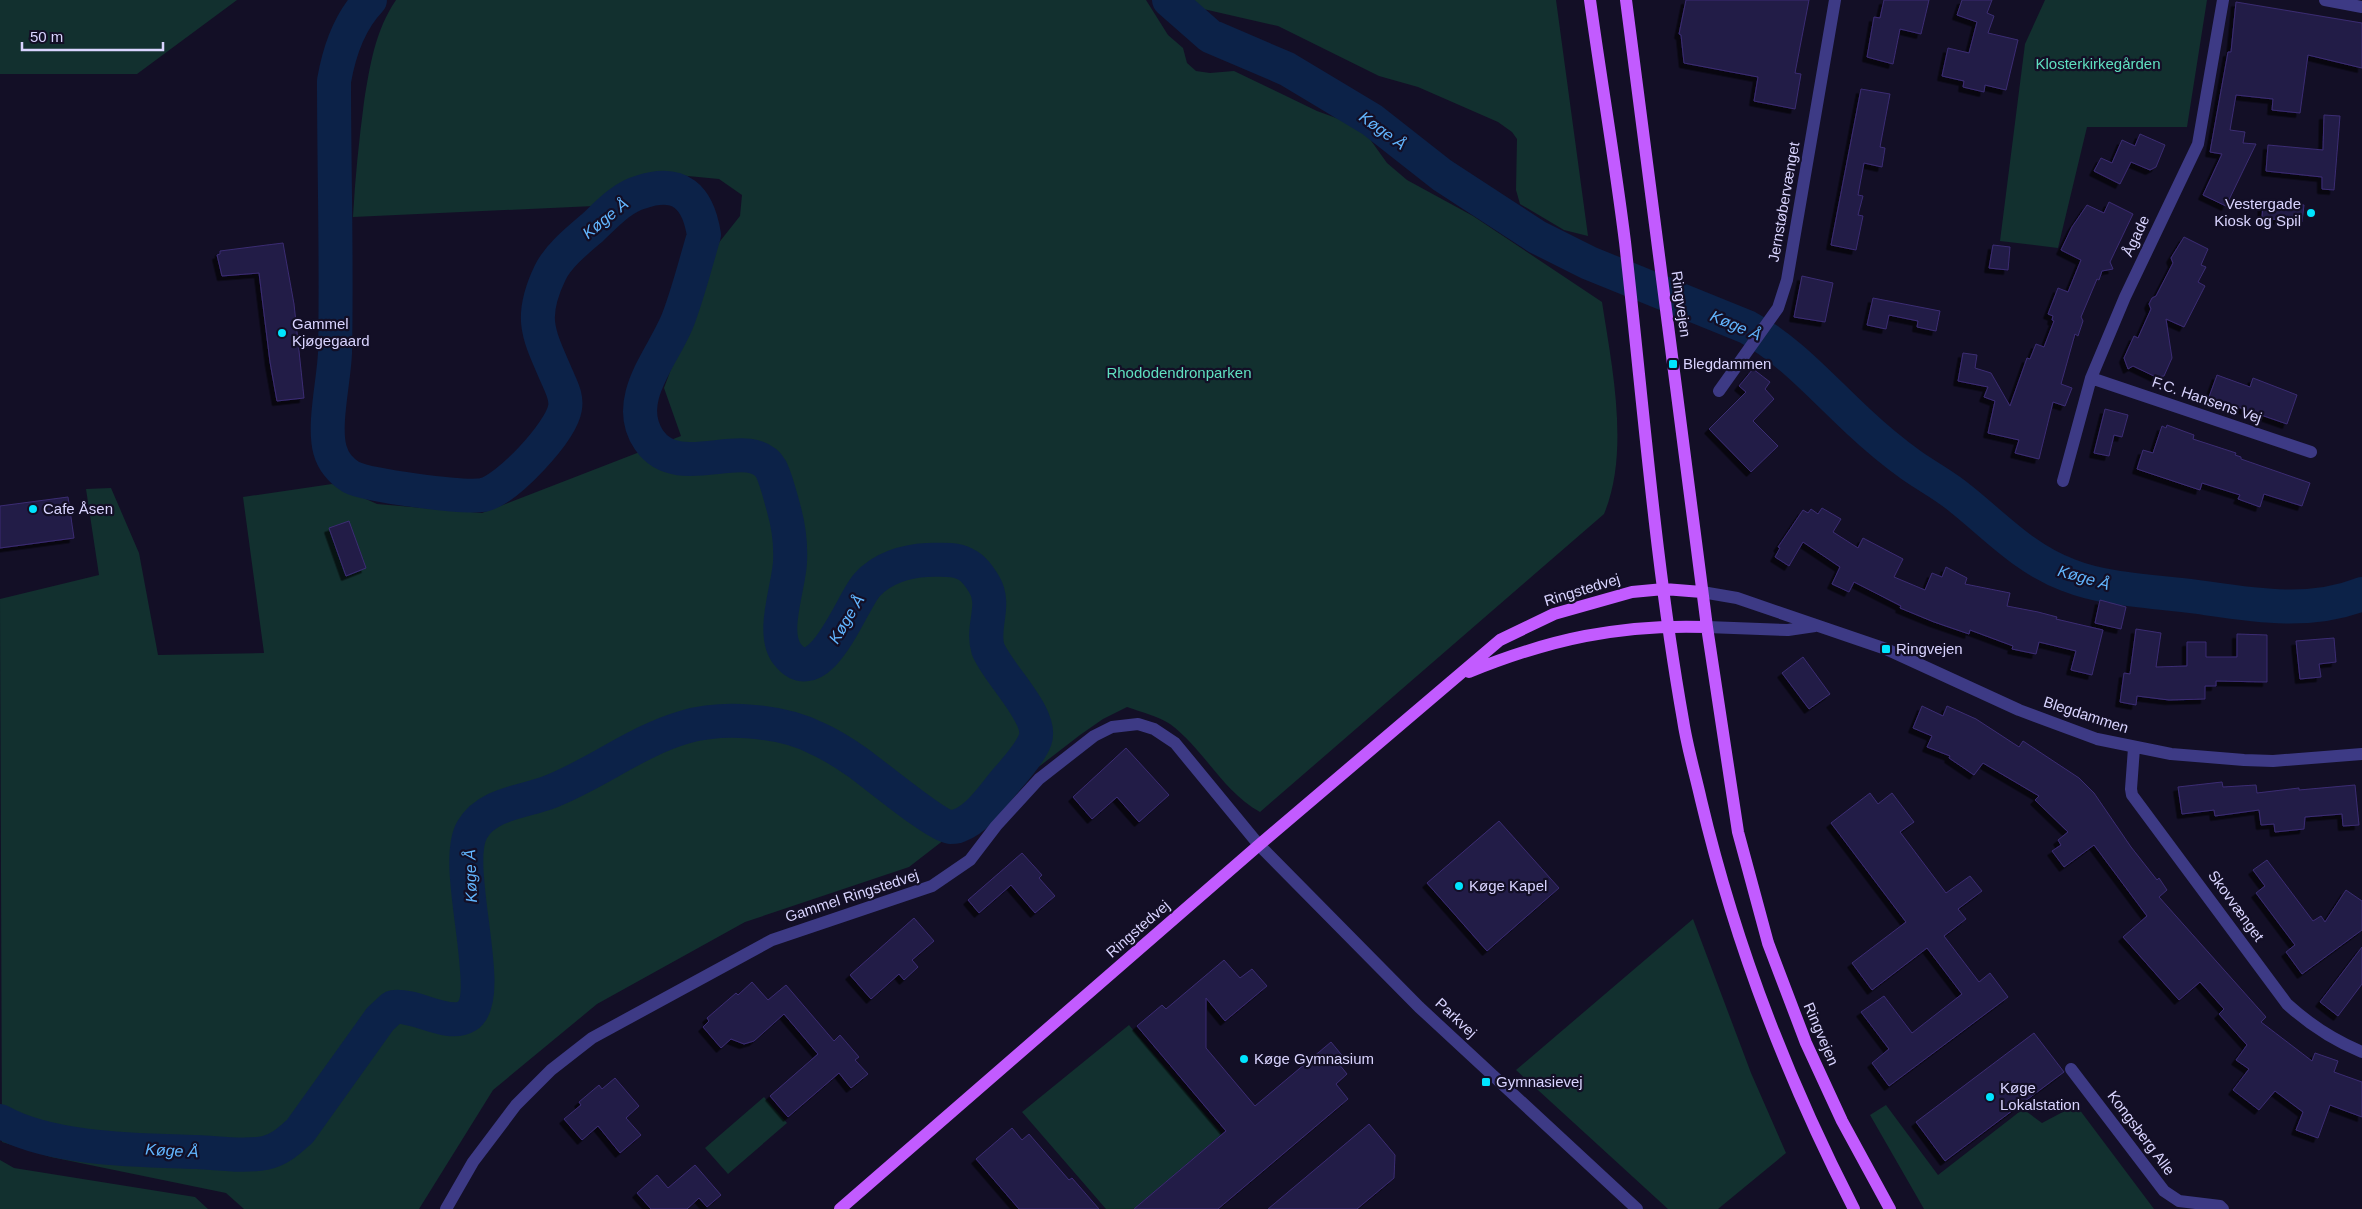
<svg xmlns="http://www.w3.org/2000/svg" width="2362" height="1209" font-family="Helvetica,sans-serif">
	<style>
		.green { fill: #12302f }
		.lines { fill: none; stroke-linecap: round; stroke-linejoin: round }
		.river { stroke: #0c2248; stroke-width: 34 }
		.building { fill: #241b47; stroke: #3b2d73; filter: url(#shadow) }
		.minor { stroke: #3d3a85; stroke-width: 12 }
		.major { stroke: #c25bff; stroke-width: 12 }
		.poi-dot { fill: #00e5ff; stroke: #130f26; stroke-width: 2 }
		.labels { text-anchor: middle; stroke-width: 4.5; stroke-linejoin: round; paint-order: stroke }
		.park-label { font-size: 15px; fill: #5fe0c0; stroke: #130f26 }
		.street-label { font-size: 15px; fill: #d9d4ff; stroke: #130f26 }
		.poi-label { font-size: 15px; fill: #d9d4ff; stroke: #130f26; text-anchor: start }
		.water-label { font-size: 16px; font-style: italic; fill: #62b6ff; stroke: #130f26 }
	</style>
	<defs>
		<filter id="shadow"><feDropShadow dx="-4.5" dy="4.5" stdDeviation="0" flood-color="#0009"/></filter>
	</defs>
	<rect width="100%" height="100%" fill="#130f26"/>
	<path class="green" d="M 0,0 L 237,0 L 137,74 L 0,74 Z
		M 396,0 L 1146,0 L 1168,35 L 1183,48 L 1187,63 L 1196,71 L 1210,73 L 1234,71 L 1317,111 L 1347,122 L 1367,135 L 1387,163 L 1407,180 L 1473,216 L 1602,302 C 1612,367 1630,452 1604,514 L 1260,812 C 1222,791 1204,749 1170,724 C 1158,716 1141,712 1127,707 L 1103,719 L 1080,735 L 909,867 L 745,922 L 597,1004 L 493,1090 L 419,1209 L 244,1209 L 226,1193 L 51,1157 L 2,1142 L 0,599 L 99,575 L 86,489 L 111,488 L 139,553 L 158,655 L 264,653 L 243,497 L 332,484 L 377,504 L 482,513 L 681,436 L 664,388 L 717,245 L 740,216 L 742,195 L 719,179 L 667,174 L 594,206 L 353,217 C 355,178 359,140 364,102 C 370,65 375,31 396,0 Z
		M 1191,0 L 1556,0 L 1588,236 L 1564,230 L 1520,204 L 1516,190 L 1517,139 L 1512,132 L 1498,122 L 1418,87 L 1379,76 L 1278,26 L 1199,8 Z
		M 2045,0 L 2207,0 L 2187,127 L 2087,127 L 2058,248 L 2000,241 L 2025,44 Z
		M 1693,919 L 1751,1073 L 1786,1153 L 1718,1209 L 1668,1209 L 1516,1070 Z
		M 1129,1025 L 1222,1134 L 1134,1209 L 1106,1209 L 1022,1112 Z
		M 764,1097 L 787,1123 L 728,1174 L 705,1148 Z
		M 1886,1105 L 1938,1175 L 2023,1109 L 2042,1123 L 2076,1105 L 2154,1209 L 1924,1209 L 1870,1115 Z
		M 0,1160 L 14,1168 L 195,1197 L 208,1209 L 0,1209 Z"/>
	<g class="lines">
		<path class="river" d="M 1169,0 L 1210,36 L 1287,69 L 1372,120 L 1442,175 L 1537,237 L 1589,263 L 1747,327 C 1790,350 1823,389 1859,422 C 1875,437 1893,452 1911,465 C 1928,477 1946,486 1961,499 C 1996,527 2025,559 2068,575 C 2108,591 2156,591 2198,597 C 2253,605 2309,615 2362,594
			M 0,1121 C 51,1150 139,1150 197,1152 C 219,1153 243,1157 265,1153 C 280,1150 290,1140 300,1131 L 380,1019 L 393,1007 C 416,1004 448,1028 467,1016 C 497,997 451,867 472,830 C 487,804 522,802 547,793 C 595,775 636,741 685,727 C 723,716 780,720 816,738 C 830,744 844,753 857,762 C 874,774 935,825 950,827 C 954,827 957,827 960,825 C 979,818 994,794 1007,779 C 1015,770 1031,751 1035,740 C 1044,716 997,673 988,649 C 981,627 997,605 984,584 C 979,576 974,568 965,564 C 954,558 939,560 927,560 C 906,561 882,568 867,585 C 852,601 820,694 788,655 C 770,634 789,587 790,562 C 791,544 788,523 783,506 C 780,495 776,479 771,469 C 749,433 679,484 649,440 C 621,399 666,354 679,317 C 689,290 696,262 704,235 C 698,197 680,179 641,192 C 622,197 606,215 592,228 C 578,240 558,256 550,273 C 528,319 539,335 558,379 C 562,389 567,397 565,408 C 561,432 507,490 483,495 C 463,498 369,486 351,477 C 341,471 333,461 330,450 C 323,425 334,380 335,353 C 337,262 334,172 334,81 C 339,52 349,22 370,0"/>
	</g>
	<path class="building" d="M 1686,0 L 1809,0 L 1795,73 L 1801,74 L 1795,109 L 1754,101 L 1758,77 L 1684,63 L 1681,35 L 1679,34 Z
		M 1884,0 L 1929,0 L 1921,34 L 1900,29 L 1893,64 L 1867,57 L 1874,17 L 1880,18 Z
		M 1962,0 L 1992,0 L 1987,13 L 1994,16 L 1988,33 L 2018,40 L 2006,90 L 1985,85 L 1984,92 L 1963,87 L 1964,81 L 1942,76 L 1948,48 L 1969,53 L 1977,22 L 1957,15 Z
		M 2236,2 L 2362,23 L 2362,68 L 2308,55 L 2300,113 L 2272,110 L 2273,99 L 2236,95 L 2230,130 L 2245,132 L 2243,143 L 2256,144 L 2226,206 L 2203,195 L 2222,154 L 2210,152 L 2228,52 L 2231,52 Z
		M 1861,89 L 1890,94 L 1880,147 L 1885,148 L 1882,167 L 1864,163 L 1858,195 L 1863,196 L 1858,215 L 1863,216 L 1856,250 L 1831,245 Z
		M 2324,115 L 2340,116 L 2334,190 L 2322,189 L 2322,177 L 2266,171 L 2268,145 L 2323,150 Z
		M 2140,134 L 2165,145 L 2156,167 L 2150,170 L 2131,162 L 2120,184 L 2094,171 L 2101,158 L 2112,163 L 2122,140 L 2135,146 Z
		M 2109,202 L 2133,214 L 2110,262 L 2113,269 L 2102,271 L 2099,280 L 2097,279 L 2081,317 L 2083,321 L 2078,336 L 2075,334 L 2061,384 L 2072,388 L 2065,406 L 2053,402 L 2039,459 L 2015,453 L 2019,440 L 1988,433 L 1995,401 L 1984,397 L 1988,387 L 1958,381 L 1963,353 L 1977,355 L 1975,368 L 1991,373 L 2010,406 L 2027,358 L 2030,359 L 2036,344 L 2044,347 L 2054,321 L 2052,320 L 2053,316 L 2048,314 L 2058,288 L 2068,292 L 2081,260 L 2061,250 L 2072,227 L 2087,205 L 2104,213 Z
		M 2263,202 L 2304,205 L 2302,222 L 2262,218 Z
		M 2184,237 L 2208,249 L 2201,265 L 2206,267 L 2198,282 L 2205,286 L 2184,327 L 2166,319 L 2172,358 L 2164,376 L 2156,377 L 2133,366 L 2128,369 L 2124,358 L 2134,336 L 2138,338 L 2151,309 L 2149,304 L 2152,298 L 2156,296 L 2173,263 L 2171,258 Z
		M 283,243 L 294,304 L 304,398 L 277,401 L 270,362 L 259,273 L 222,276 L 217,255 L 220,254 L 220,251 Z
		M 1993,245 L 2010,247 L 2008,270 L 1989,268 Z
		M 1802,276 L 1833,283 L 1825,322 L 1794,317 Z
		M 1873,298 L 1940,311 L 1936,331 L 1917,327 L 1918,321 L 1889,315 L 1886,329 L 1867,325 Z
		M 1753,369 L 1770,382 L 1765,389 L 1774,399 L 1753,421 L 1778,446 L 1751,472 L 1709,429 L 1746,392 L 1739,386 Z
		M 2217,375 L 2250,387 L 2253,378 L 2297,395 L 2287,424 L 2209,397 Z
		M 2105,409 L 2128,415 L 2122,437 L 2114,435 L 2109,456 L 2094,453 Z
		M 2167,425 L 2194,435 L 2193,439 L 2236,453 L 2235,455 L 2241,457 L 2241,459 L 2310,483 L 2302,506 L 2264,494 L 2260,507 L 2238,499 L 2240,495 L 2202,483 L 2200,490 L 2137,469 L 2143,450 L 2153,453 L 2162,426 L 2166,428 Z
		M 68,497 L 74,538 L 0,548 L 0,506 Z
		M 1822,508 L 1841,519 L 1833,532 L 1858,548 L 1863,538 L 1903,559 L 1894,577 L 1925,590 L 1932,573 L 1942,577 L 1946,567 L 1967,578 L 1965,584 L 2010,593 L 2007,606 L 2038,612 L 2057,617 L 2056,619 L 2103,630 L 2092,675 L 2071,670 L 2076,651 L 2039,642 L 2036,654 L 2012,649 L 2013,646 L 1970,630 L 1969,634 L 1934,622 L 1900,608 L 1901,606 L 1854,582 L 1849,592 L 1832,584 L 1840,567 L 1803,542 L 1789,566 L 1775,557 L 1780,548 L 1778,547 L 1803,510 L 1808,513 L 1811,509 L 1818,514 Z
		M 349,521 L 366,568 L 346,576 L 329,528 Z
		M 2100,600 L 2126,607 L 2121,629 L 2095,623 Z
		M 2136,629 L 2161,633 L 2156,667 L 2187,666 L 2187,642 L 2206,642 L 2206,657 L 2237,657 L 2237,634 L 2267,635 L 2267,682 L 2216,681 L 2216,686 L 2205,686 L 2205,699 L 2169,700 L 2137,696 L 2136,705 L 2120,702 L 2124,673 L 2130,674 Z
		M 2334,638 L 2336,662 L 2319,664 L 2321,677 L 2300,679 L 2296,641 Z
		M 1803,657 L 1830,694 L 1809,709 L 1782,673 Z
		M 1922,706 L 1943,716 L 1947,706 L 1976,719 L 2019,747 L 2023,741 L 2079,778 L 2094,793 L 2131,847 L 2157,880 L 2159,878 L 2167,890 L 2159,897 L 2266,1017 L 2261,1022 L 2312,1061 L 2315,1053 L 2338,1061 L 2334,1072 L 2362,1082 L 2362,1117 L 2330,1105 L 2318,1138 L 2296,1130 L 2303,1112 L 2275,1091 L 2259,1110 L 2233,1090 L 2249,1069 L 2236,1060 L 2247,1045 L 2219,1014 L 2224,1009 L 2200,982 L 2179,1000 L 2123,937 L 2147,916 L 2094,845 L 2064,867 L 2052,851 L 2061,845 L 2058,840 L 2068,832 L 2035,800 L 2039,796 L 1983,763 L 1974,775 L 1949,758 L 1950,756 L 1927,747 L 1932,736 L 1913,728 Z
		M 1126,748 L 1169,795 L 1139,822 L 1117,797 L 1092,819 L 1073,797 Z
		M 2222,782 L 2223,787 L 2256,785 L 2257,793 L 2299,788 L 2299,790 L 2355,785 L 2359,825 L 2343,826 L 2342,814 L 2305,817 L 2304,829 L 2275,832 L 2274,824 L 2261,825 L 2259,810 L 2215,816 L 2214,810 L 2182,814 L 2178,787 Z
		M 1870,793 L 1878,804 L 1892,793 L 1914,822 L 1900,832 L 1946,893 L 1970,876 L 1982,891 L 1958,909 L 1966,919 L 1944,936 L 1979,982 L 1990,973 L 2008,997 L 1889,1086 L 1872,1063 L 1889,1049 L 1861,1012 L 1884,996 L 1912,1033 L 1962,994 L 1927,948 L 1872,990 L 1852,963 L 1906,922 L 1831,823 Z
		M 1499,821 L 1559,888 L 1487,951 L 1427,883 Z
		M 1022,853 L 1042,875 L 1039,878 L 1055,896 L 1035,913 L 1011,885 L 979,913 L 968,900 Z
		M 2267,860 L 2313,921 L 2321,916 L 2325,922 L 2346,890 L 2362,901 L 2362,930 L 2302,974 L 2286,952 L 2295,945 L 2256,893 L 2265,886 L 2253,870 Z
		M 914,918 L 934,941 L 912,960 L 918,967 L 904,980 L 899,974 L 871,999 L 850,975 Z
		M 2362,947 L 2362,984 L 2338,1016 L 2320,1002 Z
		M 1224,960 L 1240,978 L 1252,969 L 1267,986 L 1225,1021 L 1206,998 L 1206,1048 L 1255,1106 L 1331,1042 L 1345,1059 L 1339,1064 L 1347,1074 L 1336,1084 L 1348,1099 L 1218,1209 L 1134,1209 L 1226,1131 L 1137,1026 L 1162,1005 L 1166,1009 Z
		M 752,982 L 768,1000 L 786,985 L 834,1041 L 840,1035 L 859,1057 L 855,1060 L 868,1074 L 851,1088 L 839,1073 L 788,1117 L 770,1096 L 818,1054 L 784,1014 L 754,1041 L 744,1044 L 731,1039 L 721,1048 L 703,1027 L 709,1021 L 707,1018 L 736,993 L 738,995 Z
		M 2034,1033 L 2064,1072 L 1945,1161 L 1916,1122 Z
		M 615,1078 L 639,1106 L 626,1118 L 641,1135 L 620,1153 L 598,1126 L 582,1140 L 564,1119 L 581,1105 L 579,1102 L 599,1085 L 602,1089 Z
		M 1369,1124 L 1395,1155 L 1394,1178 L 1357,1209 L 1268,1209 Z
		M 1012,1128 L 1022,1140 L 1029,1134 L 1069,1180 L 1072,1178 L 1099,1209 L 1019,1209 L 976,1159 Z
		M 695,1165 L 721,1195 L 707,1207 L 699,1198 L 687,1209 L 651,1209 L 637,1193 L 657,1175 L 668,1188 Z"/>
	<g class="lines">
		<path class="minor" d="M 2325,0 L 2362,7
			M 2091,378 L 2311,452
			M 1719,391 L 1778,308 L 1787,280 L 1835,0
			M 2063,481 L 2091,378 L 2125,297 L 2198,144 L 2223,0
			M 1702,592 L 1737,598 L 1886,649 L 2019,710 L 2097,739 L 2171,754 L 2244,760 L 2273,761 L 2362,754
			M 1707,627 L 1788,630 L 1815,626
			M 2134,748 L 2131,789 L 2132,795 L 2287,1004 C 2310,1025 2333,1040 2362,1052
			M 2071,1069 L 2164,1191 L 2179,1201 L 2220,1206 L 2223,1209
			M 446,1209 L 473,1162 L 516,1105 L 551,1070 L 592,1038 L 772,940 L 932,886 L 970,860 L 996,826 L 1039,779 L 1094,736 L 1112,727 L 1138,724 L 1154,729 L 1175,743 L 1259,845 L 1419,1007 L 1637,1209"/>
		<path class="major" d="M 1590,0 C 1601,80 1615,161 1625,242 C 1643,401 1655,562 1683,720 C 1687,747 1695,773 1701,800 C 1735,944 1786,1077 1854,1209
			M 1626,0 L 1707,627 L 1738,832 L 1768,943 L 1806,1043 L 1842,1121 L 1890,1209
			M 1469,672 C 1550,639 1619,624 1707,627
			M 840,1209 L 1259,845 L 1500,640 L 1554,614 L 1632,592 L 1664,589 L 1702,592"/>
	</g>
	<g class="poi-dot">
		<circle cx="2311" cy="213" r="5"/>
		<circle cx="282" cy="333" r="5"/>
		<rect x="1668" y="359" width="10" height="10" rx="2.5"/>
		<circle cx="33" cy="509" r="5"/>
		<rect x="1881" y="644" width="10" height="10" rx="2.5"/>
		<circle cx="1459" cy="886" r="5"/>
		<circle cx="1244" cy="1059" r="5"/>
		<rect x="1481" y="1077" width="10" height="10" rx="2.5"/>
		<circle cx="1990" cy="1097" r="5"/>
	</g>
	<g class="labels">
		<g class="park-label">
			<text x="2098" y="69">Klosterkirkegården</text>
			<text x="1179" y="378">Rhododendronparken</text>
		</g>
		<g class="street-label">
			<text transform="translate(1784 202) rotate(-80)" y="5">Jernstøbervænget</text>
			<text transform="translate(2136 236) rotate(-65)" y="5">Ågade</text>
			<text transform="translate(1681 304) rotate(82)" y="5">Ringvejen</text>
			<text transform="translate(2207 400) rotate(19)" y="5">F.C. Hansens Vej</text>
			<text transform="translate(1582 590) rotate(-17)" y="5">Ringstedvej</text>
			<text transform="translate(2086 715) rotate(18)" y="5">Blegdammen</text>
			<text transform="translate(852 896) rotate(-18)" y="5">Gammel Ringstedvej</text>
			<text transform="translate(2236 906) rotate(54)" y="5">Skovvænget</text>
			<text transform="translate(1138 929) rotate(-41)" y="5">Ringstedvej</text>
			<text transform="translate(1456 1018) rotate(43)" y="5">Parkvej</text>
			<text transform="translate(1821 1034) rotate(67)" y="5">Ringvejen</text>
			<text transform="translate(2141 1133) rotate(53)" y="5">Kongsberg Alle</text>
		</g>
		<g class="poi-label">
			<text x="2301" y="209" text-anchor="end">Vestergade<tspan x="2301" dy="17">Kiosk og Spil</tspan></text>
			<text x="292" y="329">Gammel<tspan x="292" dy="17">Kjøgegaard</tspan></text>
			<text x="1683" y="369">Blegdammen</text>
			<text x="43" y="514">Cafe Åsen</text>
			<text x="1896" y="654">Ringvejen</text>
			<text x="1469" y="891">Køge Kapel</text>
			<text x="1254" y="1064">Køge Gymnasium</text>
			<text x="1496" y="1087">Gymnasievej</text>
			<text x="2000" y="1093">Køge<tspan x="2000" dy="17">Lokalstation</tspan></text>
		</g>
		<g class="water-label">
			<text transform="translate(1383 130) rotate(36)" y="6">Køge Å</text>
			<text transform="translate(605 218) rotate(-39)" y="6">Køge Å</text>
			<text transform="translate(1736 325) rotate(23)" y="6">Køge Å</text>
			<text transform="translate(2084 577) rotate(16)" y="6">Køge Å</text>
			<text transform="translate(846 619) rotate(-59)" y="6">Køge Å</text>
			<text transform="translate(470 876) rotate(-92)" y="6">Køge Å</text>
			<text transform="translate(172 1150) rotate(3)" y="6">Køge Å</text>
		</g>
	</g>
	<path d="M22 42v8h141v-8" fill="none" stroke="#d9d4ff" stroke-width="2.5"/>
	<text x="30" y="42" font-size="15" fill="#d9d4ff" stroke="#130f26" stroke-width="4" paint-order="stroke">50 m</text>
</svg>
